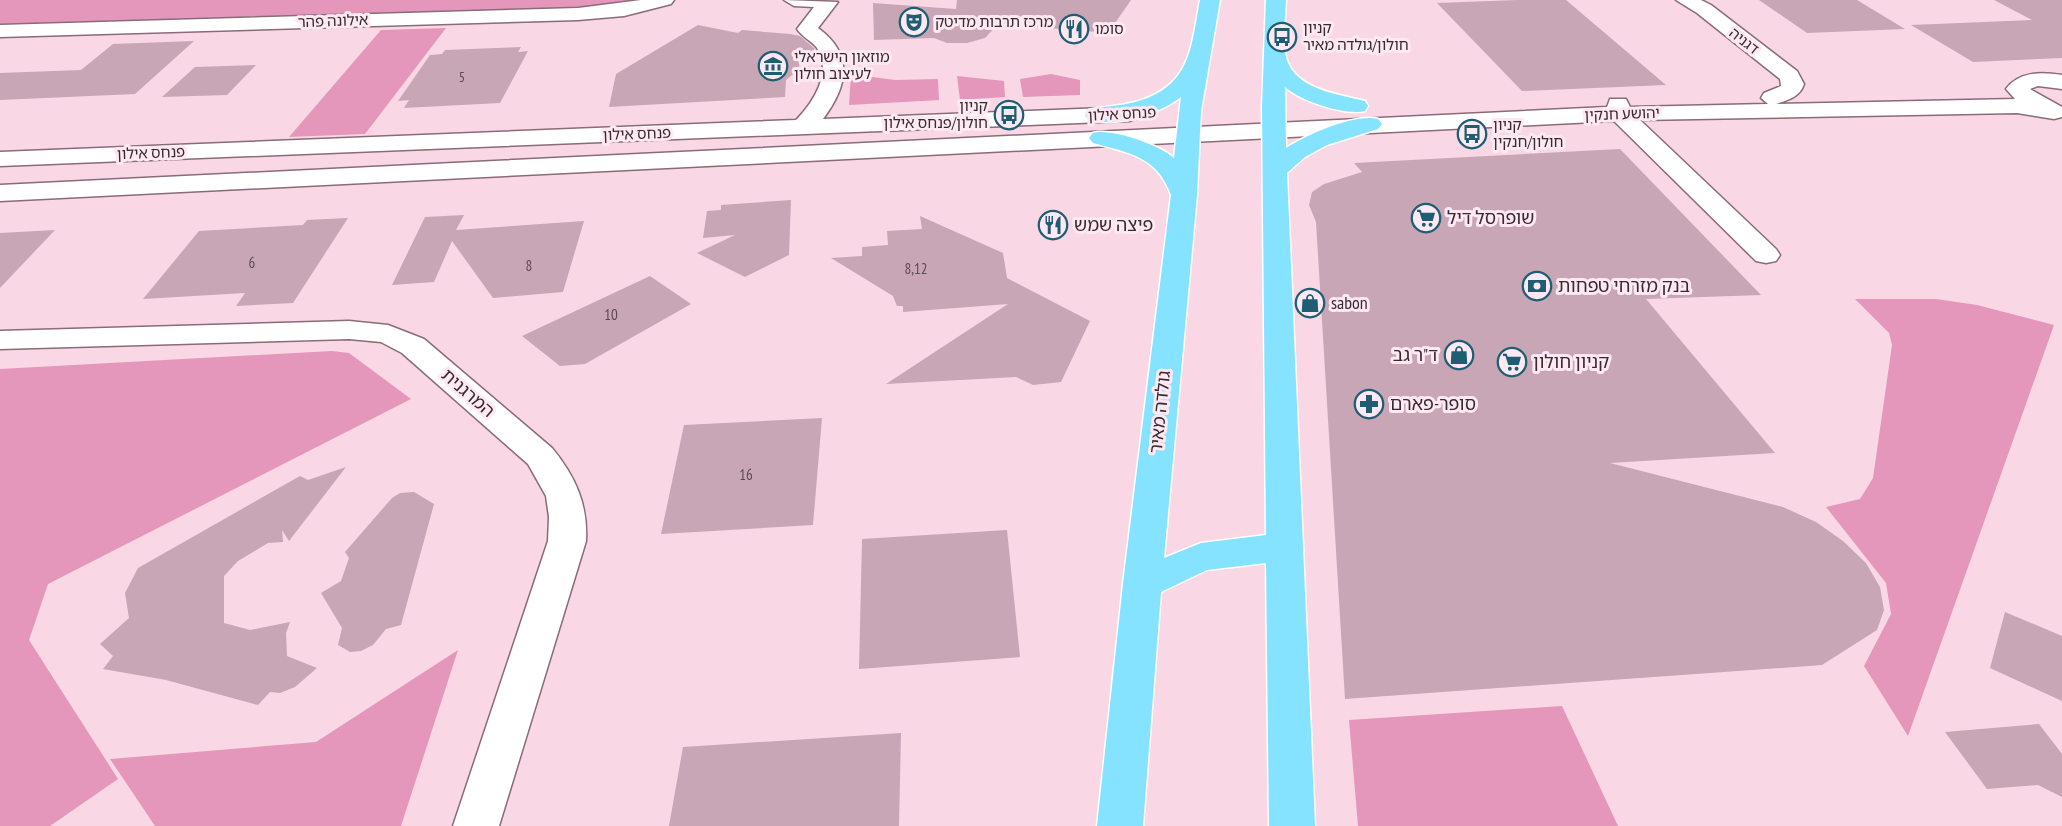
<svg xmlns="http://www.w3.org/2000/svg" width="2062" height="826" font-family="'PT Sans Narrow','Noto Sans Hebrew',sans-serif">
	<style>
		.green { fill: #e497ba }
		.building { fill: #c8a6b5 }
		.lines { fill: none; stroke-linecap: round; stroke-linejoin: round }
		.minor-casing { stroke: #8a6b78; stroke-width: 3 }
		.major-casing { stroke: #fff; stroke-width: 3 }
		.minor { fill: #fff; fill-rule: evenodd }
		.major { fill: #85e3ff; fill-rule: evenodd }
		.labels { text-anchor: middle; stroke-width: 6; stroke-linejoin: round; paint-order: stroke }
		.far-number-label { font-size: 14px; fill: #5b4951 }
		.far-street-label { font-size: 15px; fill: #372a30; stroke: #fee8f1 }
		.far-poi-label { font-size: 15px; fill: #372a30; stroke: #fee8f1; text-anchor: start }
		.number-label { font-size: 15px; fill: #5b4951 }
		.poi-label { font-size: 18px; fill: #372a30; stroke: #fee8f1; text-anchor: start }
		.street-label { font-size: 18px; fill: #372a30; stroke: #fee8f1 }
	</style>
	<rect width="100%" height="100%" fill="#fad7e5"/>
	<path class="green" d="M 0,0 L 639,0 L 586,7 L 0,24 Z
		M 446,28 L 365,134 L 289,137 L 381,30 Z
		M 851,74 L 895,80 L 938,79 L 939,100 L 849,105 Z
		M 1051,74 L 1080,80 L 1080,95 L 1023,97 L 1020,79 Z
		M 957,76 L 1004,81 L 1005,97 L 960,100 Z
		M 1855,299 L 1936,299 L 1977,305 L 2054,325 L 1908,736 L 1864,666 L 1891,614 L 1886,583 L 1826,507 L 1860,499 L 1873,478 L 1892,345 L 1889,333 Z
		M 332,351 L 349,353 L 411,399 L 48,584 L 29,640 L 118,779 L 50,826 L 0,826 L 0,369 Z
		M 458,650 L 401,826 L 155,826 L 110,759 L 316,742 Z
		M 1562,706 L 1618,826 L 1358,826 L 1349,720 Z"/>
	<path class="building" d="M 957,0 L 1131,0 L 1113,26 L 1099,32 L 998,24 L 985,38 L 967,43 L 947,43 L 934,38 L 874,40 L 873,3 L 956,9 Z
		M 1517,0 L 1566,0 L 1666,85 L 1522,91 L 1437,3 Z
		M 1759,0 L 1857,0 L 1905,29 L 1807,33 Z
		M 1994,0 L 2062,0 L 2062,58 L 1973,62 L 1911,25 L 2032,20 Z
		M 698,25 L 738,33 L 742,30 L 790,34 L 800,36 L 815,49 L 801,59 L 798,70 L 786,80 L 785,97 L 609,107 L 616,74 Z
		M 194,41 L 135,94 L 0,100 L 0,73 L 81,70 L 113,44 Z
		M 521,47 L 518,52 L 528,51 L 500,103 L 404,108 L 409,100 L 398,101 L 430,55 L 442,54 L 445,50 Z
		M 256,65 L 227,95 L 162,97 L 195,67 Z
		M 1620,149 L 1761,295 L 1646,299 L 1775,453 L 1610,463 L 1783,507 L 1816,522 L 1843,541 L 1866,563 L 1880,587 L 1884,610 L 1877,630 L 1822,665 L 1345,699 L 1316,222 L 1309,205 L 1312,192 L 1324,184 L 1362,172 L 1354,163 Z
		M 791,200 L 789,255 L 745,277 L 697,253 L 735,235 L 703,238 L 707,211 L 721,210 L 721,205 Z
		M 464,215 L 456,230 L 584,221 L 563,292 L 493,298 L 452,241 L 434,282 L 392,285 L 425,217 Z
		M 920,216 L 1003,253 L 1007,278 L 1090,321 L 1061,382 L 1033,385 L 1016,377 L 886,384 L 1008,304 L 903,312 L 903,306 L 897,306 L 893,296 L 831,258 L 862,256 L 862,247 L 888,245 L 887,231 L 922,229 Z
		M 348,218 L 293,303 L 236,306 L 245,293 L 143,299 L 199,231 L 303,225 L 307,220 Z
		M 55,230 L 0,288 L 0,233 Z
		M 650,276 L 691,304 L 585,364 L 560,366 L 522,336 Z
		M 822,418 L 813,525 L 661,534 L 684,425 Z
		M 346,467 L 289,541 L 282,530 L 283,542 L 268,543 L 238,561 L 224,576 L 224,623 L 250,630 L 290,622 L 286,633 L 287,656 L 317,668 L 295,687 L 280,693 L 270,692 L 258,705 L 166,680 L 103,669 L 113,656 L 100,644 L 129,618 L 125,593 L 138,568 L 300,476 L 308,480 Z
		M 414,492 L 434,504 L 401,625 L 386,629 L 373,645 L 361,651 L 350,652 L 338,645 L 342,628 L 321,593 L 341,581 L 349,558 L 345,552 L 392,498 L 400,493 Z
		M 1007,530 L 1020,657 L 859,669 L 862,539 Z
		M 2005,612 L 2062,636 L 2062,701 L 1990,668 Z
		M 2039,724 L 2062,754 L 2062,797 L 2038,785 L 1987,789 L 1945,732 Z
		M 901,733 L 899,826 L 669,826 L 683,747 Z"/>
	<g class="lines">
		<g class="minor-casing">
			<path id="minor" d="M 641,0 L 674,0 L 671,4 L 624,16 L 578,20 L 0,37 L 0,25 L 578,8 Z
				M 784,0 L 838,2 L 818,28 C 855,55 847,87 823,119 L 1129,107 L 1137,109 L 1141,114 L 1137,119 L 1129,121 L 0,166 L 0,152 L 796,120 C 813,103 833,72 817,48 C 812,41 802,37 797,29 L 814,7 L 794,6 Z
				M 1676,0 L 1701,0 L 1711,5 L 1797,71 L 1804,84 C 1800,97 1788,100 1776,104 L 2015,99 L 2006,89 C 2019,71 2042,72 2062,75 L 2062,89 L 2038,86 L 2030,89 L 2062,107 L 2062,117 L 2054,119 L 2017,113 L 1640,120 L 1776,249 L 1780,255 L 1776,261 L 1766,263 L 1756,261 L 1614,121 L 0,201 L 0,185 L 1607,107 L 1610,99 L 1626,99 L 1630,107 L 1768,104 L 1761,98 L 1764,93 L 1781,86 L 1780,79 L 1697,13 Z
				M 349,321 L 388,325 L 424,339 L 552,448 C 575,476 588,504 586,541 L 499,826 L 453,826 L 548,541 L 549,517 L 546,496 L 528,464 L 402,353 L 381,342 L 349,339 L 0,349 L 0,331 Z"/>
		</g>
		<g class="major-casing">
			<path id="major" d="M 1200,0 L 1220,0 L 1201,111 L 1197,195 L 1164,558 L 1201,543 L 1266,535 L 1262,107 L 1266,0 L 1286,0 C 1285,17 1283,36 1285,52 C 1290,89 1337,94 1365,101 L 1368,106 L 1365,111 C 1346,116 1300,101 1285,87 L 1286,148 C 1306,135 1355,113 1378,119 L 1382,124 L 1378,129 L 1327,145 L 1305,157 L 1287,173 L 1315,826 L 1269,826 L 1266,563 L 1207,570 L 1161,592 L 1143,826 L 1097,826 L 1123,584 L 1171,195 C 1157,156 1129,153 1093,143 L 1089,138 L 1093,133 C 1112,128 1159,145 1174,158 L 1181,97 C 1159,114 1116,127 1089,120 L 1085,115 L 1089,110 C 1104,106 1120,106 1135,102 C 1191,87 1191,48 1200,0 Z"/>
		</g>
		<use href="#minor" class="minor"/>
		<use href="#major" class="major"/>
	</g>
	<defs>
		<g id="theatre-ring" transform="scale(1.5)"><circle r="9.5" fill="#fee8f1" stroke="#1d5e73" stroke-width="1.5"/><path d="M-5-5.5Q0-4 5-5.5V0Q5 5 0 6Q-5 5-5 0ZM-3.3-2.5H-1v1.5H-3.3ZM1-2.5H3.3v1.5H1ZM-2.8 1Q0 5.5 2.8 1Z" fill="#1d5e73"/></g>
		<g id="restaurant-ring" transform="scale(1.5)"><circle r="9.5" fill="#fee8f1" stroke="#1d5e73" stroke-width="1.5"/><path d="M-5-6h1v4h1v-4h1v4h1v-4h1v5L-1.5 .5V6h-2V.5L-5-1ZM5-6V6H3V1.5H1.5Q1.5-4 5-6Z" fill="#1d5e73"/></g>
		<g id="bus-ring" transform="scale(1.5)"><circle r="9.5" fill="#fee8f1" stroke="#1d5e73" stroke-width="1.5"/><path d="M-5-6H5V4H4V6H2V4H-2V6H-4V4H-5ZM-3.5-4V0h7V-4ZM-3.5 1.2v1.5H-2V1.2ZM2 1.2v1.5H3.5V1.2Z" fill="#1d5e73"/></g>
		<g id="museum-ring" transform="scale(1.5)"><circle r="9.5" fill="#fee8f1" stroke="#1d5e73" stroke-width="1.5"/><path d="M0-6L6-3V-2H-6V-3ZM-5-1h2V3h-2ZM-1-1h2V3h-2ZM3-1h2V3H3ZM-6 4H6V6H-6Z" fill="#1d5e73"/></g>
		<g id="supermarket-ring" transform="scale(1.5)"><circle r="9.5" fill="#fee8f1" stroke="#1d5e73" stroke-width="1.5"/><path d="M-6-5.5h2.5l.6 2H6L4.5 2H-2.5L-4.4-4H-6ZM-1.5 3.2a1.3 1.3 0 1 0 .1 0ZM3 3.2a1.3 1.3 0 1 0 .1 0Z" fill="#1d5e73"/></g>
		<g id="bank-ring" transform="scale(1.5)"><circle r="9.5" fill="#fee8f1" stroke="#1d5e73" stroke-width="1.5"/><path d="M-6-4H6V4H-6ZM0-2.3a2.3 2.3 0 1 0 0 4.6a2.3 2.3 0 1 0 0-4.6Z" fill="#1d5e73"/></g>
		<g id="shop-ring" transform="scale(1.5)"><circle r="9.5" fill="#fee8f1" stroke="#1d5e73" stroke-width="1.5"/><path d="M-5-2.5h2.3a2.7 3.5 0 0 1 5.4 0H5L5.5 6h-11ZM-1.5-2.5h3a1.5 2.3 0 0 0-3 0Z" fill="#1d5e73"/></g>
		<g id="pharmacy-ring" transform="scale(1.5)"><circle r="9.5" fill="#fee8f1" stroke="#1d5e73" stroke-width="1.5"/><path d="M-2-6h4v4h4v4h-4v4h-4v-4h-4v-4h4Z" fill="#1d5e73"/></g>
	</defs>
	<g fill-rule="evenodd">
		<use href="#theatre-ring" x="914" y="22"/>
		<use href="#restaurant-ring" x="1074" y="29"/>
		<use href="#bus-ring" x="1282" y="37"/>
		<use href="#museum-ring" x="773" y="66"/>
		<use href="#bus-ring" x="1009" y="115"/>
		<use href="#bus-ring" x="1472" y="134"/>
		<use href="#supermarket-ring" x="1426" y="218"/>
		<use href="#restaurant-ring" x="1053" y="225"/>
		<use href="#bank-ring" x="1537" y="286"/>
		<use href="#shop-ring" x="1310" y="303"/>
		<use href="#shop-ring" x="1459" y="355"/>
		<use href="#supermarket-ring" x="1512" y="362"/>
		<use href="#pharmacy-ring" x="1369" y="404"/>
	</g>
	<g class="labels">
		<g class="far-number-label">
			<text x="462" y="82">5</text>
		</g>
		<g class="far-street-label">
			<text transform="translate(333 21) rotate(-2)" y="5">אילונה פהר</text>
			<text transform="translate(1744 41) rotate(38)" y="5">דגניה</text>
			<text transform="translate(1122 114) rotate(-3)" y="5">פנחס אילון</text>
			<text transform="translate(1622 114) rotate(-2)" y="5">יהושע חנקין</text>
			<text transform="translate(637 134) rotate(-2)" y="5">פנחס אילון</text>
			<text transform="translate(151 153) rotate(-2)" y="5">פנחס אילון</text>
		</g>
		<g class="far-poi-label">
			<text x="935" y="27">מרכז תרבות מדיטק</text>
			<text x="1303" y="33">קניון<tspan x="1303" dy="17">חולון/גולדה מאיר</tspan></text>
			<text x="1095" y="34">סומו</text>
			<text x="794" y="62">מוזאון הישראלי<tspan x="794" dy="17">לעיצוב חולון</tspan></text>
			<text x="988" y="111" text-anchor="end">קניון<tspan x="988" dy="17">חולון/פנחס אילון</tspan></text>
			<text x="1493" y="130">קניון<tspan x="1493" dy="17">חולון/חנקין</tspan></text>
		</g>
		<g class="number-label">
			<text x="252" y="268">6</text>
			<text x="529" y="271">8</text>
			<text x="916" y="274">8,12</text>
			<text x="611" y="320">10</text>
			<text x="746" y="480">16</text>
		</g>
		<g class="poi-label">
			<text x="1447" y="224">שופרסל דיל</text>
			<text x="1074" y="231">פיצה שמש</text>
			<text x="1558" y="292">בנק מזרחי טפחות</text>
			<text x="1331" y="309">sabon</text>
			<text x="1438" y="361" text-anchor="end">ד"ר גב</text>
			<text x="1533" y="368">קניון חולון</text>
			<text x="1390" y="410">סופר-פארם</text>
		</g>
		<g class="street-label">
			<text transform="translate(468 393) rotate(41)" y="6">המרגנית</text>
			<text transform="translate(1160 412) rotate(-84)" y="6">גולדה מאיר</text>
		</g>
	</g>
</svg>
